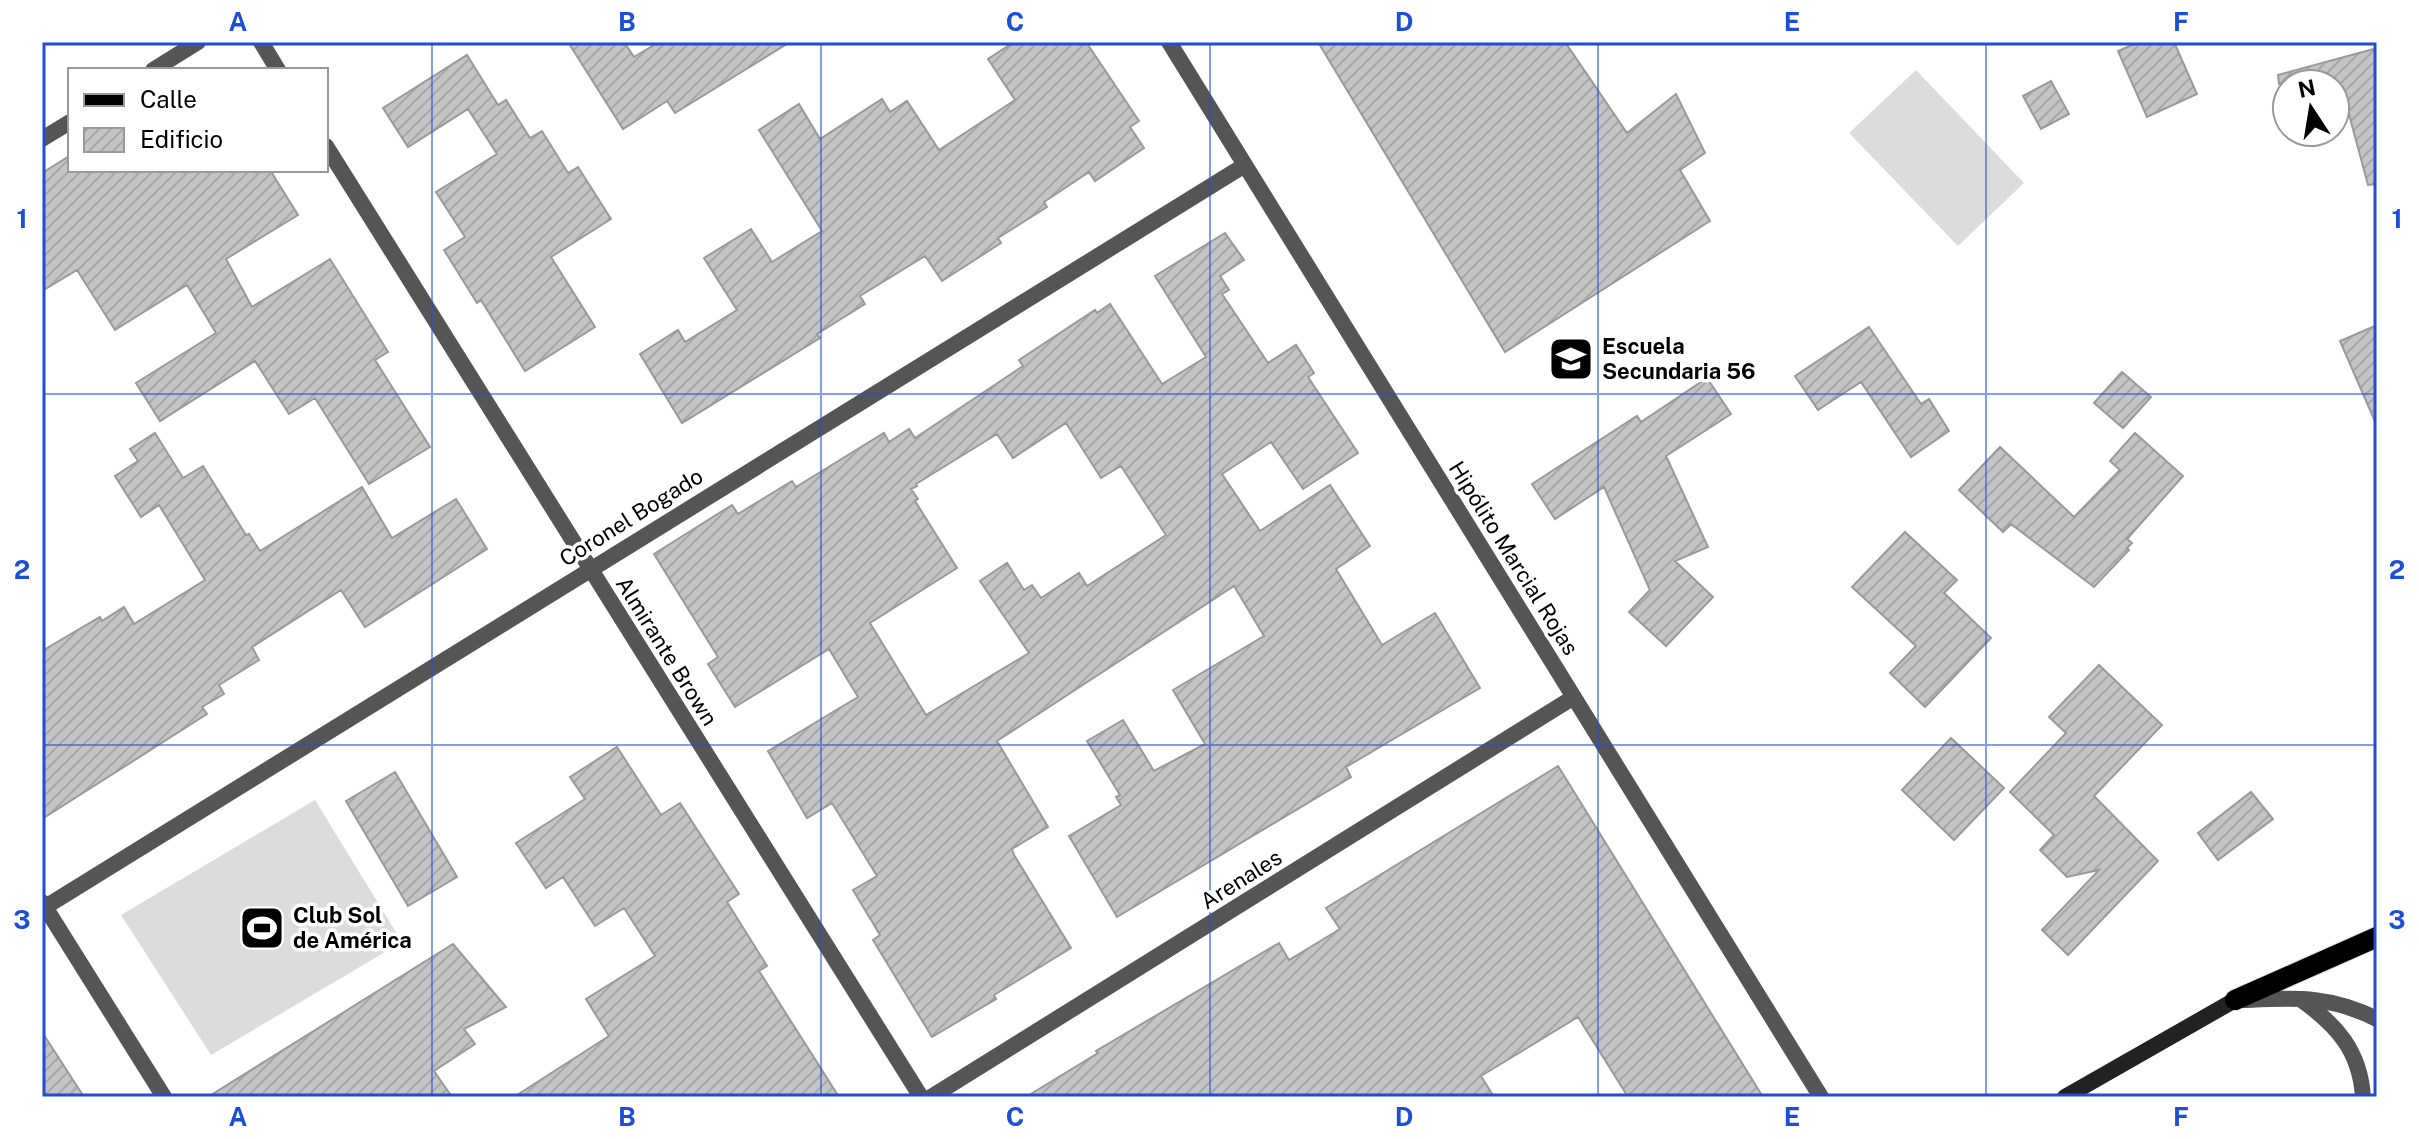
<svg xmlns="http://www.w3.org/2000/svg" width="2419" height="1139" font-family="'Public Sans',sans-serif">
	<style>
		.grass { fill: #dcdcdc }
		.building { fill: url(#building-hatch); stroke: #999; stroke-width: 2; fill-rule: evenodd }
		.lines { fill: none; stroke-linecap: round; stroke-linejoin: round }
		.primary-casing { stroke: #dbdbdb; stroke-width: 22 }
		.minor { stroke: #555; stroke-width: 16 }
		.secondary { stroke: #222; stroke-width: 16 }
		.primary { stroke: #000; stroke-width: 20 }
		.grid { fill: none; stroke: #1d4ed8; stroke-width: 2; stroke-opacity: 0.55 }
		.labels { text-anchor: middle; stroke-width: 7; stroke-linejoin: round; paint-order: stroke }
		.poi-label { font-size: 22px; font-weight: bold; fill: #000; stroke: #fff; text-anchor: start }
		.street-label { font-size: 22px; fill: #000; stroke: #fff }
		.neatline { fill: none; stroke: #1d4ed8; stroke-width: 3 }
		.grid-label { font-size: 26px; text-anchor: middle; font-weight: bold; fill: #1d4ed8 }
	</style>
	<defs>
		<pattern id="building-hatch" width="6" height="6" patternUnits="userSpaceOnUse" patternTransform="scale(2)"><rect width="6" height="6" fill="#c4c4c4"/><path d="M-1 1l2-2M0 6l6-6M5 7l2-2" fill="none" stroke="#a7a7a7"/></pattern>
	</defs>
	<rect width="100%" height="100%" fill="#fff"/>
	<path class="grass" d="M 1916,70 L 2024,183 L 1958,246 L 1849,133 Z
		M 315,800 L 402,942 L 211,1055 L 121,915 Z"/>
	<path class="building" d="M 568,42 L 624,42 L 634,57 L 659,42 L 790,42 L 675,113 L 667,101 L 623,129 Z
		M 1014,42 L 1086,42 L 1139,121 L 1130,127 L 1144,148 L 1095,181 L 1089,172 L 1044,202 L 1047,207 L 998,238 L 1001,243 L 942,281 L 925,256 L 860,296 L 865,304 L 817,334 L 820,338 L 682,423 L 640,354 L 678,330 L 685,342 L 737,310 L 704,258 L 751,229 L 772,262 L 822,231 L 759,130 L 799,104 L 820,139 L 882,99 L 890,112 L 907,101 L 939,150 L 1015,100 L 988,59 Z
		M 1318,42 L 1565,42 L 1627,133 L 1676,94 L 1705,153 L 1680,170 L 1710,221 L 1505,352 Z
		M 2139,42 L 2174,42 L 2197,94 L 2147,117 L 2118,51 Z
		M 2377,48 L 2377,184 L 2368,185 L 2347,107 L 2335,111 L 2335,84 L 2279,84 L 2278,75 Z
		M 467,55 L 498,105 L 506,100 L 530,138 L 542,131 L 568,173 L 578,167 L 611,219 L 551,257 L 595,327 L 525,371 L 481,300 L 477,303 L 444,250 L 465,237 L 436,192 L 497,154 L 468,109 L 408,147 L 383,108 Z
		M 2051,81 L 2069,114 L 2041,129 L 2023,96 Z
		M 68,157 L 70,170 L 270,170 L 298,215 L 226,259 L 252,307 L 330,259 L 388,352 L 375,360 L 430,447 L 369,484 L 315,398 L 289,414 L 255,361 L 160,421 L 136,383 L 216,333 L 187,285 L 115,330 L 77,270 L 42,291 L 42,173 Z
		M 1225,233 L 1244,260 L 1220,276 L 1229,290 L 1222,294 L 1268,363 L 1296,345 L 1314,373 L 1308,377 L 1358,453 L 1303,489 L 1271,442 L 1222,474 L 1260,531 L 1330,485 L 1370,546 L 1336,569 L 1382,645 L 1435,613 L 1480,688 L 1346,767 L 1351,777 L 1117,917 L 1069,836 L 1121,805 L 1116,797 L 1120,795 L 1087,741 L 1123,720 L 1154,771 L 1205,744 L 1173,690 L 1264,636 L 1234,586 L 997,741 L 1048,827 L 1012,849 L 1014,855 L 1071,948 L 994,995 L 996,999 L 932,1037 L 873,940 L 880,935 L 853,890 L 877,876 L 832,803 L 807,818 L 768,751 L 858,697 L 829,649 L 735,707 L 708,664 L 718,657 L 654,554 L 732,505 L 738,514 L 792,481 L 796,487 L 884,433 L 889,442 L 909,429 L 915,438 L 1023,366 L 1019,360 L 1095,310 L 1097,313 L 1110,304 L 1162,384 L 1206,357 L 1155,276 ZM 1066,423 L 1101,478 L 1121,466 L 1166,535 L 1087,586 L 1079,573 L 1041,598 L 1032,585 L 1024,590 L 1007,563 L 980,581 L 1029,653 L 926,715 L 870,623 L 957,568 L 915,501 L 918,499 L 911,489 L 917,486 L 916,484 L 997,434 L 1013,458 Z
		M 2377,325 L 2377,426 L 2340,341 Z
		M 1869,327 L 1921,404 L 1929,399 L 1949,431 L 1911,457 L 1861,382 L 1818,410 L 1795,376 Z
		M 2122,372 L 2151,397 L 2123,428 L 2094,403 Z
		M 1707,378 L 1731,414 L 1666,456 L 1708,547 L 1675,561 L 1713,597 L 1666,646 L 1629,612 L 1650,590 L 1604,487 L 1555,519 L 1532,484 L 1637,416 L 1641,422 Z
		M 155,433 L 183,478 L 203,466 L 246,535 L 249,534 L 260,551 L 362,487 L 392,538 L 456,499 L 487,549 L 365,627 L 341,590 L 252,647 L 259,660 L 219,685 L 224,694 L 202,707 L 207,714 L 42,819 L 42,651 L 100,617 L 102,621 L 124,607 L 134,624 L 205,580 L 159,505 L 141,517 L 115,476 L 138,461 L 130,449 Z
		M 2135,433 L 2183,476 L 2127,539 L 2132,543 L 2127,548 L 2129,550 L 2094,587 L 2011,524 L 2003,532 L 1959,490 L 2000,447 L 2074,517 L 2120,470 L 2110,461 Z
		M 1905,532 L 1957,580 L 1944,593 L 1991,638 L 1925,707 L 1890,673 L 1916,646 L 1852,587 Z
		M 2099,665 L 2162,725 L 2094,796 L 2158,861 L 2068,955 L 2042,930 L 2099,870 L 2067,877 L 2040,850 L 2054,835 L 2010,792 L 2066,733 L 2049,717 Z
		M 1951,738 L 2004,788 L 1954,840 L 1902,790 Z
		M 617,747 L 661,815 L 680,803 L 739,894 L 727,902 L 767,966 L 759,971 L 839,1097 L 514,1097 L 609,1036 L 586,999 L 655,956 L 624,908 L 595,926 L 563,877 L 546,888 L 516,843 L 585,799 L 570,777 Z
		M 1558,766 L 1763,1097 L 1628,1097 L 1578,1017 L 1481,1076 L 1494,1097 L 1026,1097 L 1098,1053 L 1096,1051 L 1279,943 L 1289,960 L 1340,929 L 1326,908 Z
		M 395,772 L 457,877 L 408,906 L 346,801 Z
		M 2251,792 L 2273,819 L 2218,860 L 2198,833 Z
		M 453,944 L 506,1007 L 464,1029 L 475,1044 L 434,1071 L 452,1097 L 208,1097 Z
		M 42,1032 L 84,1097 L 42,1097 Z"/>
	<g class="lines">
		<g class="primary-casing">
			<path id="primary" d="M 2235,1000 L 2377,937"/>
		</g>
		<path class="minor" d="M 261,42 L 278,70
			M 1169,42 L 1821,1097
			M 153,70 L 198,42
			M 42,139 L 70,122
			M 326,146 L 921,1097
			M 42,902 L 164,1097
			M 42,909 L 1245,165
			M 2300,999 C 2337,1025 2360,1051 2363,1097
			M 2243,1000 C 2295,998 2329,995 2377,1019
			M 931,1097 L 1574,697"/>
		<path class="secondary" d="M 2065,1097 L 2235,1000"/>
		<use href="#primary" class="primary"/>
	</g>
	<path class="grid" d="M 432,42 L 432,1097M 821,42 L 821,1097M 1210,42 L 1210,1097M 1598,42 L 1598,1097M 1986,42 L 1986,1097M 42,394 L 2377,394M 42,745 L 2377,745"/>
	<defs>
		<g id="school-square" transform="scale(2.3)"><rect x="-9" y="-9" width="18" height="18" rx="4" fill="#000" stroke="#fff"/><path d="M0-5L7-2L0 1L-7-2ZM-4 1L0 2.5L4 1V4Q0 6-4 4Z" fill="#fff"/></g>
		<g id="stadium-square" transform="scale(2.3)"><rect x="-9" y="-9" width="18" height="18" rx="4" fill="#000" stroke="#fff"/><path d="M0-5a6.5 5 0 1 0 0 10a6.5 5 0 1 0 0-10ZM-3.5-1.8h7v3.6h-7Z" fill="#fff"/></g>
	</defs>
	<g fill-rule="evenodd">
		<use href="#school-square" x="1571" y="359"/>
		<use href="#stadium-square" x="262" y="928"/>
	</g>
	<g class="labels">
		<g class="poi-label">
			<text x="1602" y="354">Escuela<tspan x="1602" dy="25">Secundaria 56</tspan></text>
			<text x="293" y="923">Club Sol<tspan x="293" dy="25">de América</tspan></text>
		</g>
		<g class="street-label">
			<text transform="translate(631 517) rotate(-32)" y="8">Coronel Bogado</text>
			<text transform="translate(1514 558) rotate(58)" y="8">Hipólito Marcial Rojas</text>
			<text transform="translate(667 651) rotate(58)" y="8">Almirante Brown</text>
			<text transform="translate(1241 879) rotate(-32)" y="8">Arenales</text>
		</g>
	</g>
	<rect width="2419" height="1139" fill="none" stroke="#ffffff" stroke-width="88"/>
	<rect x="68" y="68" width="260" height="104" fill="#ffffff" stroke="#999999" stroke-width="2"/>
	<rect x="84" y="94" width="40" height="12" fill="#000000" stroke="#999999" stroke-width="2"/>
	<text x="140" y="108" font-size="24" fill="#000000">Calle</text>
	<rect x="84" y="128" width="40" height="24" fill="url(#building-hatch)" stroke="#999999" stroke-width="2"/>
	<text x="140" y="148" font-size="24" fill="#000000">Edificio</text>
	<g transform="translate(2311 108) rotate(348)"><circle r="38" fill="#ffffff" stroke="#999999" stroke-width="2"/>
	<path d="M0-6L14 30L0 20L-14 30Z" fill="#000000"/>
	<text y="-12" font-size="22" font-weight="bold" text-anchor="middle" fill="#000000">N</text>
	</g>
	<rect x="44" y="44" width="2331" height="1051" class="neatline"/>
	<g class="grid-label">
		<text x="238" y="31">A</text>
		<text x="627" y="31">B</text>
		<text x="1015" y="31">C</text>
		<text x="1404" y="31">D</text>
		<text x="1792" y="31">E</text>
		<text x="2181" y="31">F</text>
		<text x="22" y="228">1</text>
		<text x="2397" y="228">1</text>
		<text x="22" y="579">2</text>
		<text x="2397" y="579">2</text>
		<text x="22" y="929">3</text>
		<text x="2397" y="929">3</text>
		<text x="238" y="1126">A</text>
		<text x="627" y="1126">B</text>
		<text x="1015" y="1126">C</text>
		<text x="1404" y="1126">D</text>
		<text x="1792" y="1126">E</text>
		<text x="2181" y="1126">F</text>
	</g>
</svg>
